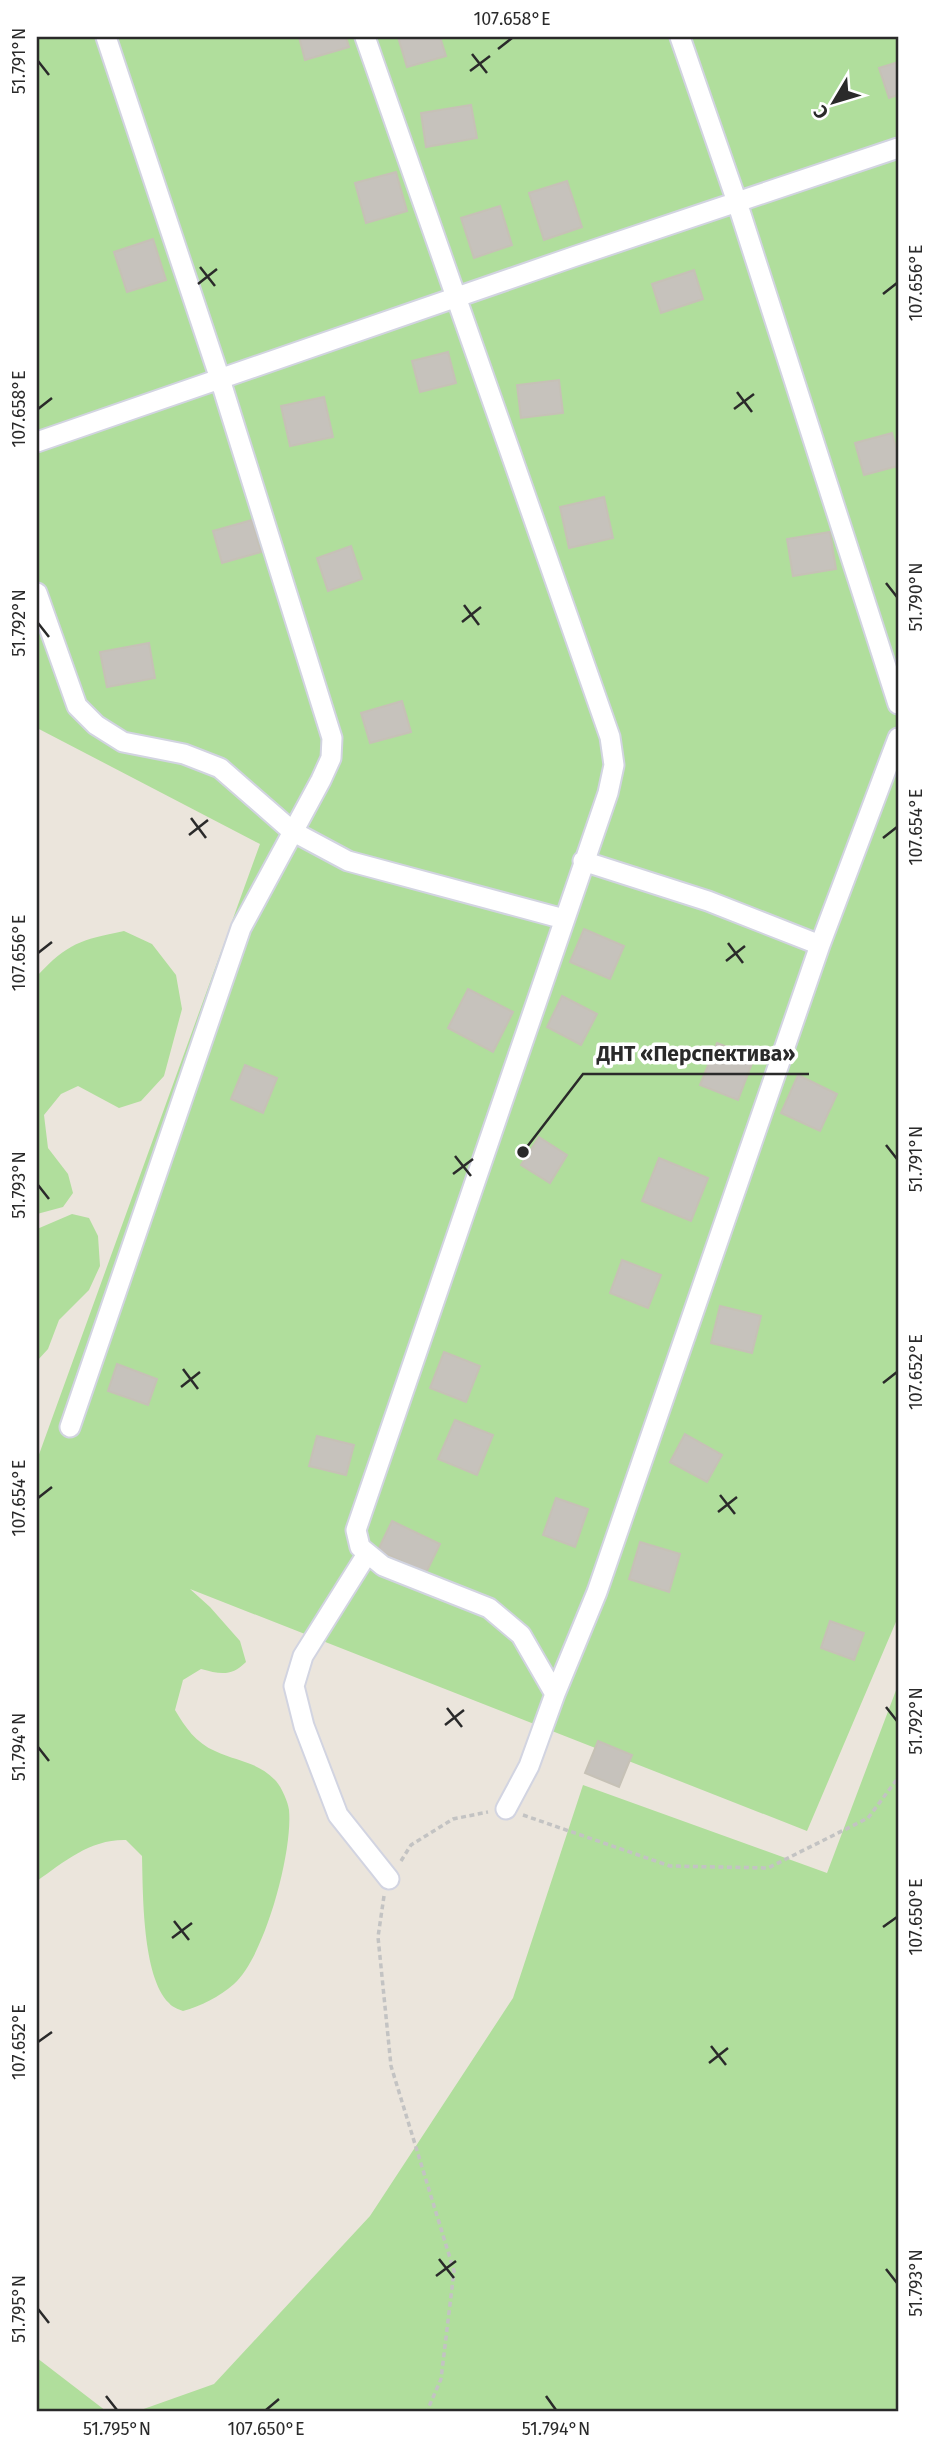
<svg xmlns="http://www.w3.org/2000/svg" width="935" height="2448" font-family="'Fira Sans',sans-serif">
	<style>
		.green { fill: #b0de9c }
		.building { fill: #c6c2bc; stroke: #c6c1b6; stroke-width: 2 }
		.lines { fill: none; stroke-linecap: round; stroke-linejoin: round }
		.street-casing { stroke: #d2d4e1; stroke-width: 23 }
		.path { stroke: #c3c3c3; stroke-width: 3.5; stroke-dasharray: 5 3.5; stroke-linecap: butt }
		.street { stroke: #fff; stroke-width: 19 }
		.ticks { fill: none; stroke: #2a2a2a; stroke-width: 2.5 }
		.leader { fill: none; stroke: #2a2a2a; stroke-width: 2.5 }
		.callout-dot { fill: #2a2a2a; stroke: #fff; stroke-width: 2.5 }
		.callout-label { font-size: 21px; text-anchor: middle; font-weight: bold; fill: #2a2a2a; stroke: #fff; stroke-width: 7; stroke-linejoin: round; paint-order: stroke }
		.neatline { fill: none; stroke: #2a2a2a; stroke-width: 2.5 }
		.ticks-label { font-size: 18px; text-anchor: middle; fill: #2a2a2a }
	</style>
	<rect width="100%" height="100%" fill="#ebe5dc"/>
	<path class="green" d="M 37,37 L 898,37 L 898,1617 L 807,1831 L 190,1589 L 210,1607 L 240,1641 L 246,1662 C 231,1677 220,1674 201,1669 L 183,1680 L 175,1710 C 185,1727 196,1743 215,1751 C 238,1762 257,1761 276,1781 C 282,1788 288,1802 289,1810 C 293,1852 265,1956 234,1984 C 219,1997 201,2006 183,2011 C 178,2009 172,2007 169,2003 C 142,1977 143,1892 142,1856 L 126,1840 C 91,1839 65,1861 37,1881 L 37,1460 L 260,844 L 37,728 Z
		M 124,931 L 152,944 L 176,975 L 182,1009 L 164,1076 L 141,1101 L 119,1108 L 78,1086 L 61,1094 L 44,1115 L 48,1148 L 68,1174 L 73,1193 L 63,1207 L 37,1214 L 37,976 C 68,943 80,940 124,931 Z
		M 72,1214 L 89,1218 L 98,1236 L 100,1266 L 89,1290 L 59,1320 L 48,1349 L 37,1361 L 37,1229 Z
		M 898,1685 L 898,2411 L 138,2411 L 214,2384 L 370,2216 L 513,1998 L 583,1785 L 827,1873 Z
		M 37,2358 L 106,2411 L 37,2411 Z"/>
	<path class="building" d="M 299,37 L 346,37 L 349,47 L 305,60 Z
		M 398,37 L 440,37 L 446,56 L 407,67 Z
		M 898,62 L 898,95 L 889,98 L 879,68 Z
		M 471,105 L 477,138 L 426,147 L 421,113 Z
		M 396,172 L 407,211 L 366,223 L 355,183 Z
		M 567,181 L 582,227 L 544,240 L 529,193 Z
		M 500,206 L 512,245 L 474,258 L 461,218 Z
		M 153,239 L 166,280 L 127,292 L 114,252 Z
		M 694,270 L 703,299 L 661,313 L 652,284 Z
		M 448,352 L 456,383 L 420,392 L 412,361 Z
		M 559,380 L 563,413 L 521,418 L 517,385 Z
		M 324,397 L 333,437 L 290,446 L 281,406 Z
		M 892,433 L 898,455 L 898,466 L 864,475 L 855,443 Z
		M 604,497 L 613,538 L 569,548 L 560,507 Z
		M 252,520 L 261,552 L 222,563 L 213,531 Z
		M 830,532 L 836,569 L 793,576 L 787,539 Z
		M 351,546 L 362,579 L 328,591 L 317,558 Z
		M 149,643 L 155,678 L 107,687 L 100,652 Z
		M 402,701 L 411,732 L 370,743 L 361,713 Z
		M 584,929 L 624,946 L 610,979 L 570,962 Z
		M 468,989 L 513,1012 L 493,1052 L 448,1028 Z
		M 562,996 L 597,1014 L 581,1045 L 547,1027 Z
		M 717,1043 L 754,1058 L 738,1100 L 700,1085 Z
		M 245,1065 L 277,1078 L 263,1113 L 231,1099 Z
		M 798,1075 L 837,1094 L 820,1131 L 781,1113 Z
		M 539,1137 L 567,1155 L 550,1183 L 521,1165 Z
		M 659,1158 L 708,1178 L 691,1221 L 642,1201 Z
		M 622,1260 L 661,1275 L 648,1308 L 610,1293 Z
		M 720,1306 L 761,1316 L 752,1353 L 711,1343 Z
		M 444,1352 L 480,1366 L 466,1402 L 430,1388 Z
		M 117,1364 L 157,1379 L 148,1405 L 108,1391 Z
		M 455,1420 L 493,1435 L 477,1475 L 438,1459 Z
		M 685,1434 L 722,1455 L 707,1482 L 670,1462 Z
		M 317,1436 L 354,1445 L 346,1475 L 309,1466 Z
		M 556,1498 L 588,1509 L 575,1547 L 543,1535 Z
		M 392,1521 L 440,1544 L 426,1573 L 378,1550 Z
		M 640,1542 L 680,1554 L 669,1592 L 629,1579 Z
		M 830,1621 L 864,1633 L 854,1660 L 821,1648 Z
		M 598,1741 L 632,1755 L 619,1787 L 585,1773 Z"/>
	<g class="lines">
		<g class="street-casing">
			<path id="street" d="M 365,37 L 610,737 L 614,765 L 608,793 L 356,1530 L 360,1547 L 383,1566 L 489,1608 L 521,1635 L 555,1694
				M 680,37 L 737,202 L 898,704
				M 37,442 L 573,257 L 898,148
				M 37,593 L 77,706 L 96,725 L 123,742 L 184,754 L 220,768 L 292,831 L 348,861 L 564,919
				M 583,861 L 708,901 L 820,945
				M 70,1427 L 241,928 L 321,780 L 331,758 L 332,738 L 220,379 L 106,37
				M 367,1554 L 303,1656 L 294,1686 L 304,1726 L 338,1815 L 389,1879
				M 506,1809 L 529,1766 L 555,1694 L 597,1592 L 820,945 L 898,738"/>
		</g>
		<path class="path" d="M 523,1815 L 670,1866 L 768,1868 L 868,1818 L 898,1778
			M 401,1861 L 411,1845 L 453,1819 L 488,1812
			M 384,1896 L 378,1937 L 391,2066 L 454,2271 L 441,2379 L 427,2411"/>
		<use href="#street" class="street"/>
	</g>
	<path class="ticks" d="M 498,49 L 512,38M 472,54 L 487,73M 38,61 L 49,75M 470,71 L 490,56M 200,267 L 215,286M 198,284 L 217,269M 883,294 L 897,283M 737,392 L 752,412M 38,409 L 52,398M 734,409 L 754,394M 886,583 L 897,597M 464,605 L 479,625M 462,622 L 481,607M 38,623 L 49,637M 191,818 L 206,838M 189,835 L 208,820M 883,838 L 897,827M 728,943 L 743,963M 38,953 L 52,942M 726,961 L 745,946M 886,1145 L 897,1159M 455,1156 L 471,1176M 453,1174 L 473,1159M 38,1185 L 49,1199M 183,1369 L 198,1389M 883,1383 L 897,1372M 181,1387 L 200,1372M 720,1495 L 735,1514M 38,1498 L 52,1487M 718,1512 L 737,1497M 886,1707 L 897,1721M 447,1708 L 462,1727M 445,1725 L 464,1710M 38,1747 L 49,1761M 174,1921 L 189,1940M 883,1927 L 897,1917M 172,1938 L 192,1923M 38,2042 L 52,2032M 711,2046 L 726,2065M 709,2063 L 728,2048M 439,2259 L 454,2278M 886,2269 L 897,2283M 436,2276 L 456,2261M 38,2309 L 49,2323M 106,2396 L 117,2410M 546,2396 L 556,2410M 266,2410 L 279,2399"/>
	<path class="leader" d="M523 1152L583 1074H809"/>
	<circle class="callout-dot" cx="523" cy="1152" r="7"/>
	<g class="callout-label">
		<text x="696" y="1061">ДНТ «Перспектива»</text>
	</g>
	<rect width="935" height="2448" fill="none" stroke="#ffffff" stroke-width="77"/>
	<g transform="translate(834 102) rotate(232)" stroke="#ffffff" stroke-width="5" paint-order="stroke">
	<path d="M0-5L12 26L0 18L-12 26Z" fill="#2a2a2a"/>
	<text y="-10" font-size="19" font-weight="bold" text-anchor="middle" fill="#2a2a2a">С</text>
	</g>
	<rect x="38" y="38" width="859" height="2372" class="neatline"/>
	<g class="ticks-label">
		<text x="512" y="25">107.658°E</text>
		<text transform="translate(19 61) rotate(-90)" y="6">51.791°N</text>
		<text transform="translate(916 283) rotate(-90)" y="6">107.656°E</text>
		<text transform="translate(19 409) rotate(-90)" y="6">107.658°E</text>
		<text transform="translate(916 597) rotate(-90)" y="6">51.790°N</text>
		<text transform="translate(19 623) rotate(-90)" y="6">51.792°N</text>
		<text transform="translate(916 827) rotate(-90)" y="6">107.654°E</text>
		<text transform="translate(19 953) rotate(-90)" y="6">107.656°E</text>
		<text transform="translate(916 1159) rotate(-90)" y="6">51.791°N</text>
		<text transform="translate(19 1185) rotate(-90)" y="6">51.793°N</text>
		<text transform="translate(916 1372) rotate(-90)" y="6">107.652°E</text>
		<text transform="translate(19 1498) rotate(-90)" y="6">107.654°E</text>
		<text transform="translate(916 1721) rotate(-90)" y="6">51.792°N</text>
		<text transform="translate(19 1747) rotate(-90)" y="6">51.794°N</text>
		<text transform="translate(916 1917) rotate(-90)" y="6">107.650°E</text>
		<text transform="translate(19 2042) rotate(-90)" y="6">107.652°E</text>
		<text transform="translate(916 2283) rotate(-90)" y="6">51.793°N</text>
		<text transform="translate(19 2309) rotate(-90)" y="6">51.795°N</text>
		<text x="117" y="2435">51.795°N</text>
		<text x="266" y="2435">107.650°E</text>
		<text x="556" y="2435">51.794°N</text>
	</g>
</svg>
